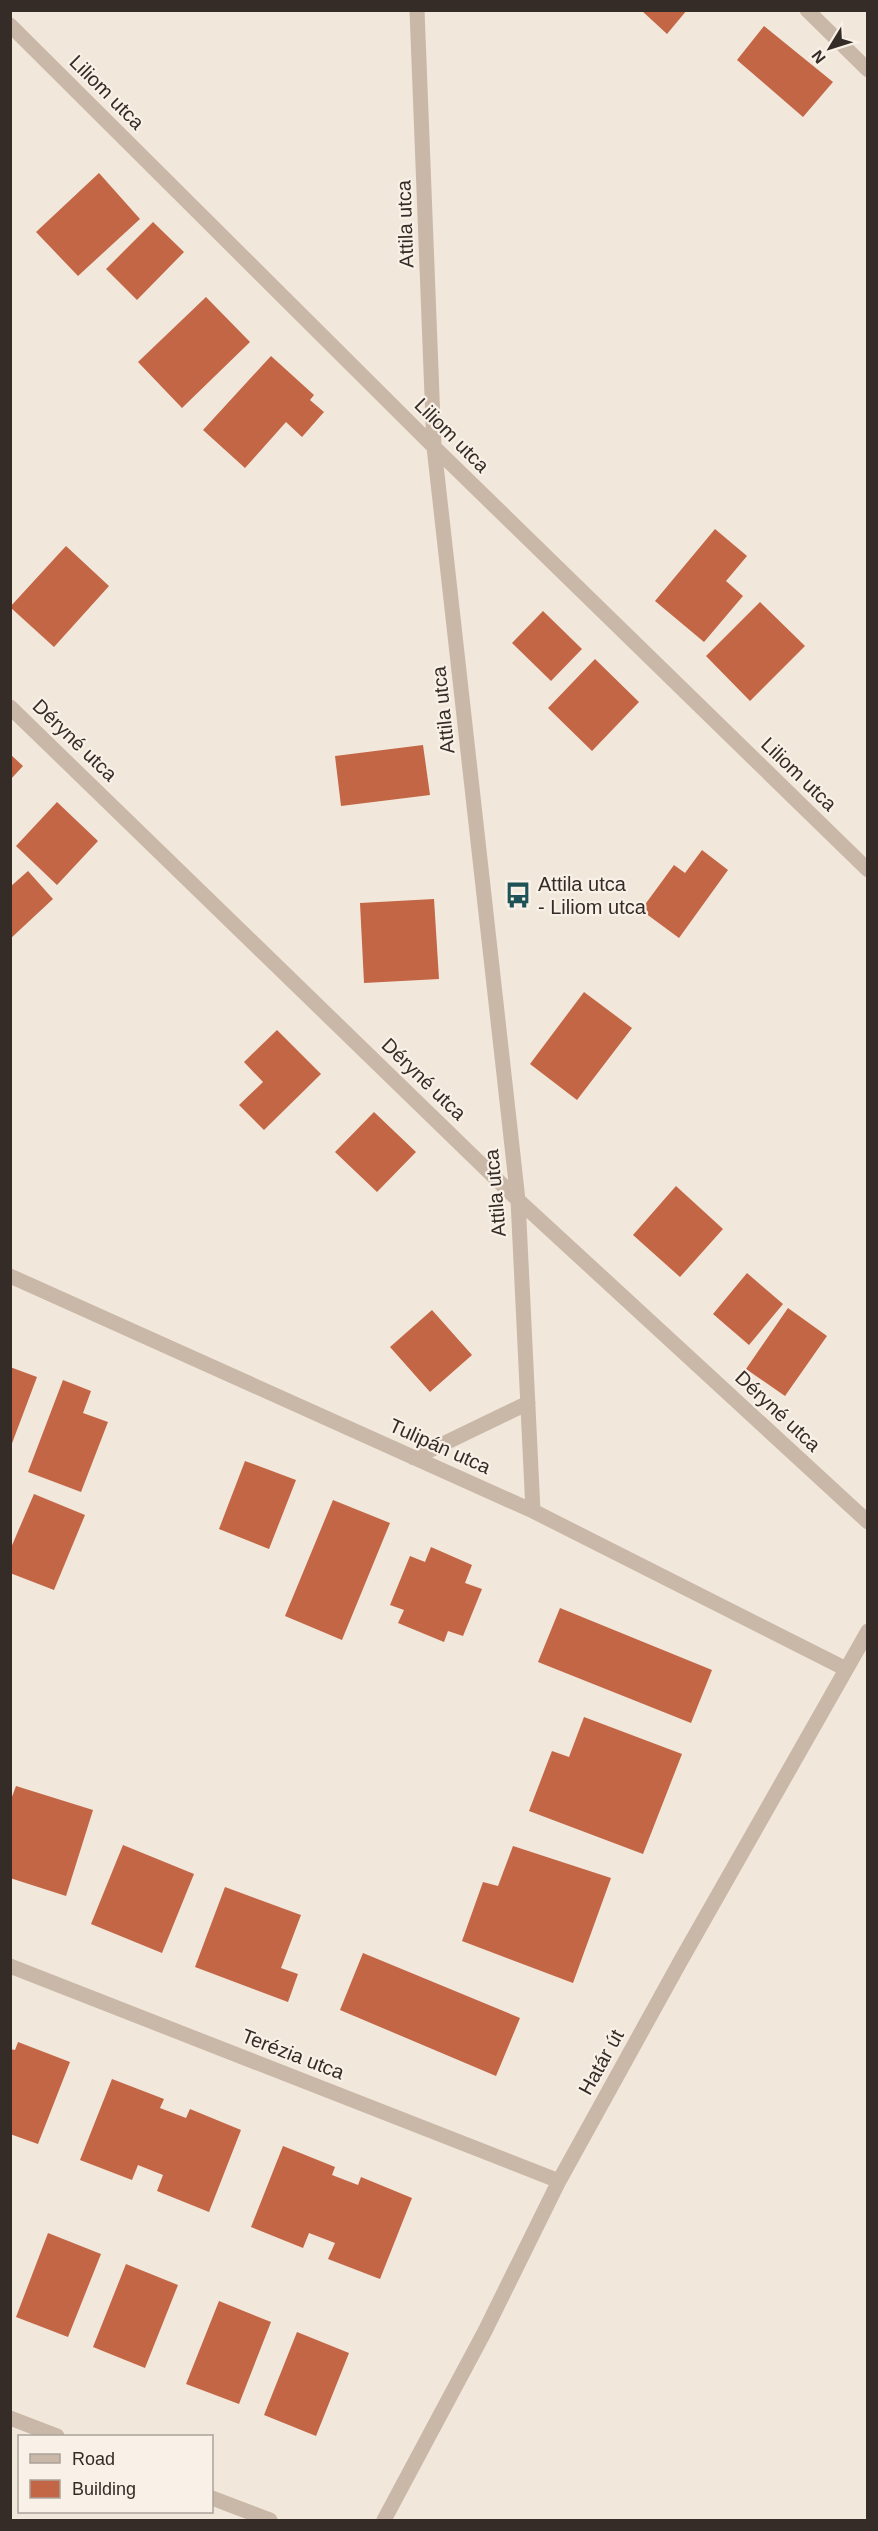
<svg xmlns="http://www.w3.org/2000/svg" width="878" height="2531" font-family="Arial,sans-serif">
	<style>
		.building { fill: #c36646 }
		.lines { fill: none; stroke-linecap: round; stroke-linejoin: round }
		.street { stroke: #c9b7a7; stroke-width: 15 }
		.labels { text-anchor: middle; stroke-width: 4.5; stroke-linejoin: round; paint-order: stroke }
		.street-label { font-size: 20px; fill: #352c27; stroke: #f9f1e7 }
		.poi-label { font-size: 20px; fill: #352c27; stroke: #f9f1e7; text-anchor: start }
	</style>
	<rect width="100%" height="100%" fill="#f1e7db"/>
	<path class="building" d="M 641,10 L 687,10 L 667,34 Z
		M 764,26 L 833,82 L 803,117 L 737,60 Z
		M 99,173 L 140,219 L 78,276 L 36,232 Z
		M 153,222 L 184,252 L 137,300 L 106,269 Z
		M 206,297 L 250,342 L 182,408 L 138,362 Z
		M 271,356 L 314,395 L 310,400 L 324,412 L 302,437 L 286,422 L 245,468 L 203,430 Z
		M 715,529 L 747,556 L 726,581 L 743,596 L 704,642 L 655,601 Z
		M 66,546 L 109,586 L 54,647 L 10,607 Z
		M 760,602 L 805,646 L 750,701 L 706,656 Z
		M 543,611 L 582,649 L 551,681 L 512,643 Z
		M 595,659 L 639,702 L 592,751 L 548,708 Z
		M 423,745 L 430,795 L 341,806 L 335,756 Z
		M 10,754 L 23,766 L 10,780 Z
		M 57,802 L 98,841 L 57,885 L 16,846 Z
		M 702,850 L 728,870 L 679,938 L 641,910 L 674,865 L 685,873 Z
		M 28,871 L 53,899 L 10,939 L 10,887 Z
		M 434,899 L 439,979 L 364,983 L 360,903 Z
		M 584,992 L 632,1028 L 577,1100 L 530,1064 Z
		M 277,1030 L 321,1074 L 264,1130 L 239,1105 L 263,1082 L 244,1062 Z
		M 374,1112 L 416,1152 L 377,1192 L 335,1152 Z
		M 676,1186 L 723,1229 L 680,1277 L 633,1235 Z
		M 747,1273 L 783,1304 L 749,1345 L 713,1314 Z
		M 788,1308 L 827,1336 L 785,1396 L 746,1369 Z
		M 432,1310 L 472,1355 L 430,1392 L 390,1347 Z
		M 10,1367 L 37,1377 L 11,1446 L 10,1446 Z
		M 63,1380 L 91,1391 L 83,1413 L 108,1422 L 81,1492 L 28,1472 Z
		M 245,1461 L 296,1480 L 269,1549 L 219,1529 Z
		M 34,1494 L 85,1515 L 54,1590 L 10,1573 L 10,1550 Z
		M 333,1500 L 390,1523 L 342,1640 L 285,1616 Z
		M 431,1547 L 472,1565 L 465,1583 L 482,1589 L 463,1636 L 448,1631 L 444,1642 L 398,1623 L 404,1610 L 390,1605 L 410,1556 L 425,1562 Z
		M 560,1608 L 712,1670 L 691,1723 L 538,1662 Z
		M 584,1717 L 682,1754 L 643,1854 L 529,1811 L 552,1751 L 569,1757 Z
		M 16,1786 L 93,1810 L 66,1896 L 10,1878 L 10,1802 Z
		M 123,1845 L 194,1874 L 162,1953 L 91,1924 Z
		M 513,1846 L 611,1878 L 573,1983 L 462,1941 L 483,1882 L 498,1886 Z
		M 225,1887 L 301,1915 L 281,1968 L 298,1974 L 288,2002 L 195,1967 Z
		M 363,1953 L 520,2018 L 496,2076 L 340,2010 Z
		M 18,2042 L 70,2062 L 38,2144 L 10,2134 L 10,2049 L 15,2050 Z
		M 112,2079 L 164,2099 L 160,2108 L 186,2118 L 190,2109 L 241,2130 L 209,2212 L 157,2191 L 163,2175 L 138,2165 L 132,2180 L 80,2160 Z
		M 283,2146 L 335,2167 L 332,2175 L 358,2185 L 361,2177 L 412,2198 L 380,2279 L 328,2259 L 335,2243 L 309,2233 L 303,2248 L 251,2227 Z
		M 48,2233 L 101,2254 L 68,2337 L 16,2317 Z
		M 126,2264 L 178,2285 L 145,2368 L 93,2347 Z
		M 219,2301 L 271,2322 L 239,2404 L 186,2384 Z
		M 297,2332 L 349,2353 L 316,2436 L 264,2415 Z"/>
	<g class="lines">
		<path class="street" d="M 417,10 L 434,447 L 518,1200 L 533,1511
			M 807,10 L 868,70
			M 10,25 L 434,447 L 868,870
			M 10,707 L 518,1200 L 868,1522
			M 10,1276 L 533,1511 L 846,1669
			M 414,1458 L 528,1403
			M 10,1966 L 559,2181
			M 10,2418 L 57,2436
			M 212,2498 L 270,2520
			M 384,2520 L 485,2331 L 559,2181 L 680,1962 L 868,1631"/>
	</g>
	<defs>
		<g id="bus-bare" transform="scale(2.07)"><path d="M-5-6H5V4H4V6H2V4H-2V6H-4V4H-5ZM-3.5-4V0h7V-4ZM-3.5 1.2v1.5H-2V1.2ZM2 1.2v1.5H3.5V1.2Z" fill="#1e5256" stroke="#f9f1e7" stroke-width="2.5" paint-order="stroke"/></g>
	</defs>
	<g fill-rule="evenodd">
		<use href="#bus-bare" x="518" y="895"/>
	</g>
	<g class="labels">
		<g class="street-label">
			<text transform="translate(107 92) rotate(45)" y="7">Liliom utca</text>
			<text transform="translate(405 224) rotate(-92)" y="7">Attila utca</text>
			<text transform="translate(452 435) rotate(45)" y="7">Liliom utca</text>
			<text transform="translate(443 710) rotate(-96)" y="7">Attila utca</text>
			<text transform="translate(75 740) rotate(44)" y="7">Déryné utca</text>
			<text transform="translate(799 774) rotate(44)" y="7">Liliom utca</text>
			<text transform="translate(424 1079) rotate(44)" y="7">Déryné utca</text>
			<text transform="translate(495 1193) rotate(-95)" y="7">Attila utca</text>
			<text transform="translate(778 1411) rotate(43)" y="7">Déryné utca</text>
			<text transform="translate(440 1446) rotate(24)" y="7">Tulipán utca</text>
			<text transform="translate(293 2054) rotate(21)" y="7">Terézia utca</text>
			<text transform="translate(601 2062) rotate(-61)" y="7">Határ út</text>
		</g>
		<g class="poi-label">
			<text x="538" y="891">Attila utca<tspan x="538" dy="23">- Liliom utca</tspan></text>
		</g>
	</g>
	<rect width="878" height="2531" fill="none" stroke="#352c27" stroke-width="24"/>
	<rect x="18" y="2435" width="195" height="78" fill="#f9f1e7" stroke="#aba29a" stroke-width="1.5"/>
	<rect x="30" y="2454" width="30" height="9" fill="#c9b7a7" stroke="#aba29a" stroke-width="1.5"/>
	<text x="72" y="2465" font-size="18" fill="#352c27">Road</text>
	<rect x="30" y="2480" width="30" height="18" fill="#c36646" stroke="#aba29a" stroke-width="1.5"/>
	<text x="72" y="2495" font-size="18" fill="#352c27">Building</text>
	<g transform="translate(830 48) rotate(232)" stroke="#f9f1e7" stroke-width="4.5" paint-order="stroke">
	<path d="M0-4.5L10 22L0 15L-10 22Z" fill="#352c27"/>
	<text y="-9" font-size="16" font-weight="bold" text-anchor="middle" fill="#352c27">N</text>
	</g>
</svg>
